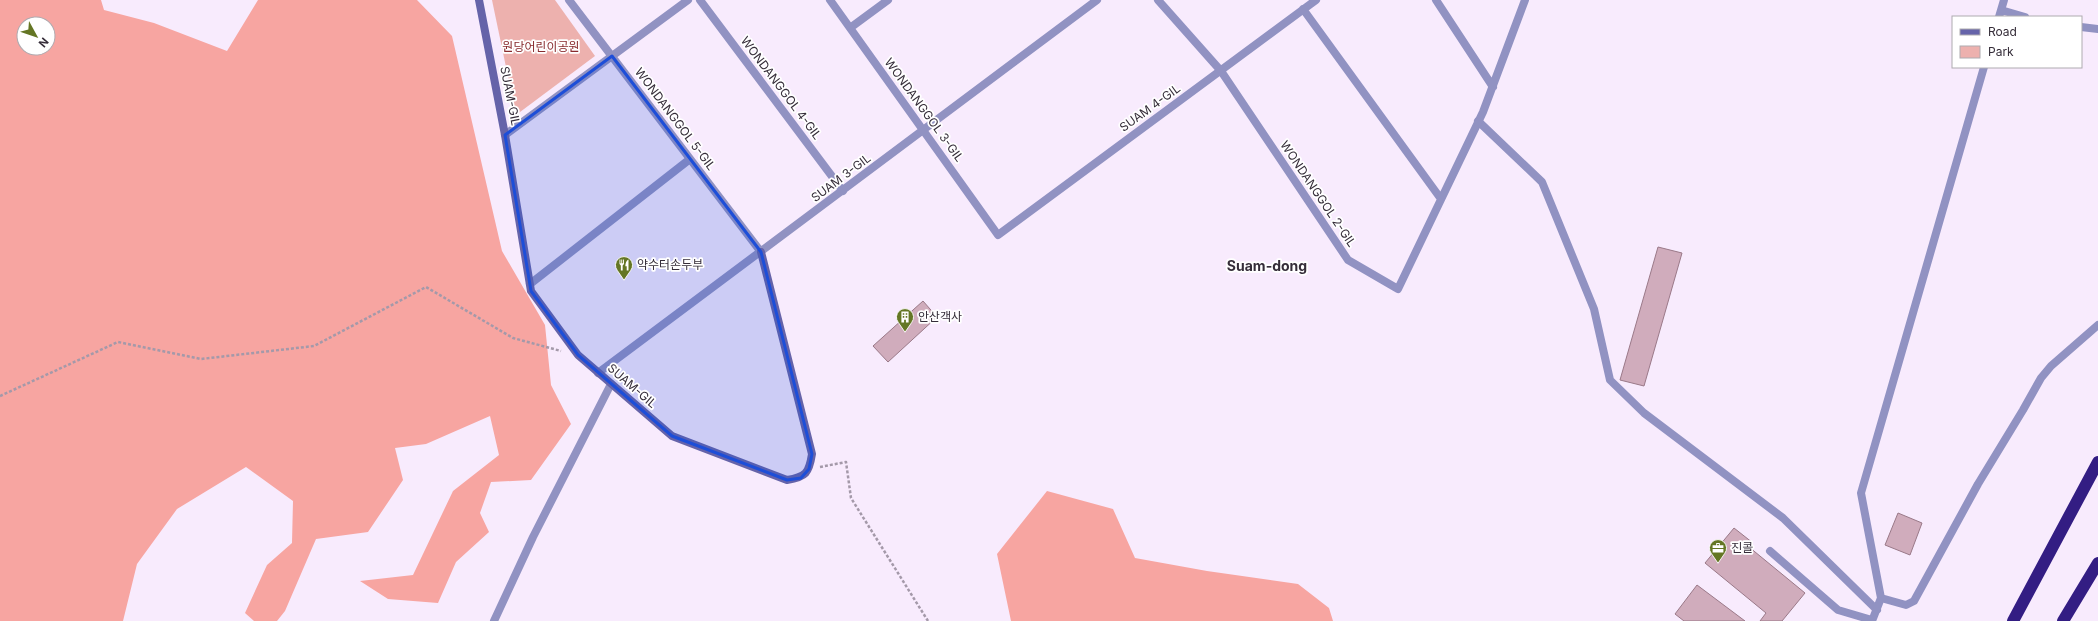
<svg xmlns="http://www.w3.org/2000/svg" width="2098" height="621" font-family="Inter,'Noto Sans KR',sans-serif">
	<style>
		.green { fill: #edb1ae }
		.forest { fill: #f7a5a1; fill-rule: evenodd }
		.building { fill: #d0acbc; stroke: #9a7988 }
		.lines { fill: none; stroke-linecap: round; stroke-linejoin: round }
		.path { stroke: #a499a9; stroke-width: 2.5; stroke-dasharray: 3 2; stroke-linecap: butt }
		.lane { stroke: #9192c2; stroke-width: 8 }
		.street { stroke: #9192c2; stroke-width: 8 }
		.secondary { stroke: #6563a9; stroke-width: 8 }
		.highway { stroke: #331d83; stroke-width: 12 }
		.marked { fill: #1d4ed8; fill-opacity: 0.2; stroke: #1d4ed8; stroke-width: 3; stroke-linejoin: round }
		.labels { text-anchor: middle; stroke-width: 3.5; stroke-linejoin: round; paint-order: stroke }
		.park-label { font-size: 12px; fill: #882a2d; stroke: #fff }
		.street-label { font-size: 12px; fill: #352d39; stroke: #fff }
		.poi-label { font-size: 12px; fill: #352d39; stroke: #fff; text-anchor: start }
		.quarter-label { font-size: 14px; font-weight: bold; fill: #352d39; stroke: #fff }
	</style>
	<rect width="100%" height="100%" fill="#f8ebfd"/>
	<path class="green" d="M 492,0 L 555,0 L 595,56 L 516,115 Z"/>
	<path class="forest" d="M 0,0 L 101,0 L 104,10 L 154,23 L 227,51 L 258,0 L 417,0 L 452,36 L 502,251 L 545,325 L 551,385 L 571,424 L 531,480 L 491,482 L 480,513 L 489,532 L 456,562 L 438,603 L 388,599 L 360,581 L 413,575 L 453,491 L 499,455 L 490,416 L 426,444 L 395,448 L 403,480 L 368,532 L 316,539 L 285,611 L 277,621 L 254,621 L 245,613 L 267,565 L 292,543 L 293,501 L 246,467 L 177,509 L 137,564 L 123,621 L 0,621 ZM 24,24 L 48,24 L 48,48 L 24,48 Z
		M 1047,491 L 1113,509 L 1135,558 L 1207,571 L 1298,584 L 1329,608 L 1333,621 L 1011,621 L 997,554 Z"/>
	<path class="building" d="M 1658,247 L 1682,253 L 1644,386 L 1620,380 Z
		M 923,301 L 937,317 L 888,362 L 873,346 Z
		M 1898,513 L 1922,523 L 1910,555 L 1885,545 Z
		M 1734,528 L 1753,543 L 1749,547 L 1805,593 L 1782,621 L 1760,621 L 1766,613 L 1705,563 Z
		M 1697,585 L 1745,621 L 1684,621 L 1675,614 Z"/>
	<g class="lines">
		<path class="path" d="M 0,396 L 118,342 L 201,359 L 314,346 L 426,287 L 513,338 L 561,351
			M 820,467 L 846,462 L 851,498 L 928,621"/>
		<path class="lane" d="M 2001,10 L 2025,17
			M 1999,17 L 2004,0
			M 2081,27 L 2098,29
			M 1478,121 L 1542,182 L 1594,309 L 1610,380 L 1644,413 L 1783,518 L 1877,610
			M 1770,551 L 1838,610 L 1872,620
			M 1881,598 L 1906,605 L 1914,601 L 1978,484 L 2023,410 L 2041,378 L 2051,366 L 2098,325
			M 1872,621 L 1881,598 L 1861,493 L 1984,67"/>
		<path class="street" d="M 569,0 L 761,252
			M 700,0 L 843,191
			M 830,0 L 998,235 L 1316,0
			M 1158,0 L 1221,71 L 1348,260 L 1398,289 L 1483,112 L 1525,0
			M 1436,0 L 1493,87
			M 1303,9 L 1441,199
			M 850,28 L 888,0
			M 505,135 L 688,0
			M 530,284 L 690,159
			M 598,373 L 1097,0
			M 494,621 L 533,537 L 611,384"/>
		<path class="secondary" d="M 479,0 L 505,135 L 531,291 L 578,355 L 672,436 L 787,480 C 806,477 809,473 812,454 L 761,252"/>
		<path class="highway" d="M 2013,621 L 2098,462
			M 2063,621 L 2098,563"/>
	</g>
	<path class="marked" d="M 612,56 L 761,252 L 812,454 L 809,469 L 801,478 L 787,480 L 672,436 L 578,355 L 531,291 L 505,135 Z"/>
	<defs>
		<g id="restaurant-pin" transform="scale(0.9)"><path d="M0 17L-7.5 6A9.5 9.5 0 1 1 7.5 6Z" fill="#647624" stroke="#fff"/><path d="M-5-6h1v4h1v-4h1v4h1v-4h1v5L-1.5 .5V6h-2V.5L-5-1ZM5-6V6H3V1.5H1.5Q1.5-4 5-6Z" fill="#fff"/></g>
		<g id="building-pin" transform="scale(0.9)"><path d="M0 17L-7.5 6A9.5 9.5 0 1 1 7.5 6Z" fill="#647624" stroke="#fff"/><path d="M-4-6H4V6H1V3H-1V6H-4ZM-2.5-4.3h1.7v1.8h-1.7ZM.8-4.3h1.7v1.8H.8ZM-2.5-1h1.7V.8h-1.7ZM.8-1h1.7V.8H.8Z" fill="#fff"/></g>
		<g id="office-pin" transform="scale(0.9)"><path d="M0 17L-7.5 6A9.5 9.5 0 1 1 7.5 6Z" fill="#647624" stroke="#fff"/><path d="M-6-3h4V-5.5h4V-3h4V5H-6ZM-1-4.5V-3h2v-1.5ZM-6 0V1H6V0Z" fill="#fff"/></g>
	</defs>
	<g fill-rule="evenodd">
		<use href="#restaurant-pin" x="624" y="265"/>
		<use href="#building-pin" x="905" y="317"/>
		<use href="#office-pin" x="1718" y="548"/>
	</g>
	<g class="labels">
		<g class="park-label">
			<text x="541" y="51">원당어린이공원</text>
		</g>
		<g class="street-label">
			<text transform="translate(781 88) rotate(53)" y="4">WONDANGGOL 4-GIL</text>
			<text transform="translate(510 96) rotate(79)" y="4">SUAM-GIL</text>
			<text transform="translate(1150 108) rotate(-36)" y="4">SUAM 4-GIL</text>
			<text transform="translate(924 110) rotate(54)" y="4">WONDANGGOL 3-GIL</text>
			<text transform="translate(675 119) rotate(53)" y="4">WONDANGGOL 5-GIL</text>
			<text transform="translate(841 178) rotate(-37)" y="4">SUAM 3-GIL</text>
			<text transform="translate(1318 194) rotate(56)" y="4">WONDANGGOL 2-GIL</text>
			<text transform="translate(632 386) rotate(41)" y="4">SUAM-GIL</text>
		</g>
		<g class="poi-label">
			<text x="637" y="269">약수터손두부</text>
			<text x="918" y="321">안산객사</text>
			<text x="1731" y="552">진콜</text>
		</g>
		<g class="quarter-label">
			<text x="1267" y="271">Suam-dong</text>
		</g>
	</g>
	<rect x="1952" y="16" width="130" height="52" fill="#ffffff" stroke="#aeabb0"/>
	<rect x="1960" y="29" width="20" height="6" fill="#6563a9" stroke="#aeabb0"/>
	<text x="1988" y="36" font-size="12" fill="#352d39">Road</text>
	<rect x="1960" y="46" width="20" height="12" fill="#edb1ae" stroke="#aeabb0"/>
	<text x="1988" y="56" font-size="12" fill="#352d39">Park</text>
	<g transform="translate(36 36) rotate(130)"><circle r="19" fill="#ffffff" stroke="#aeabb0"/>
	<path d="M0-3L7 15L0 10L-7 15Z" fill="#647624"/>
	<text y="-6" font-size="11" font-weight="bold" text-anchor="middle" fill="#352d39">N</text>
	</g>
</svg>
